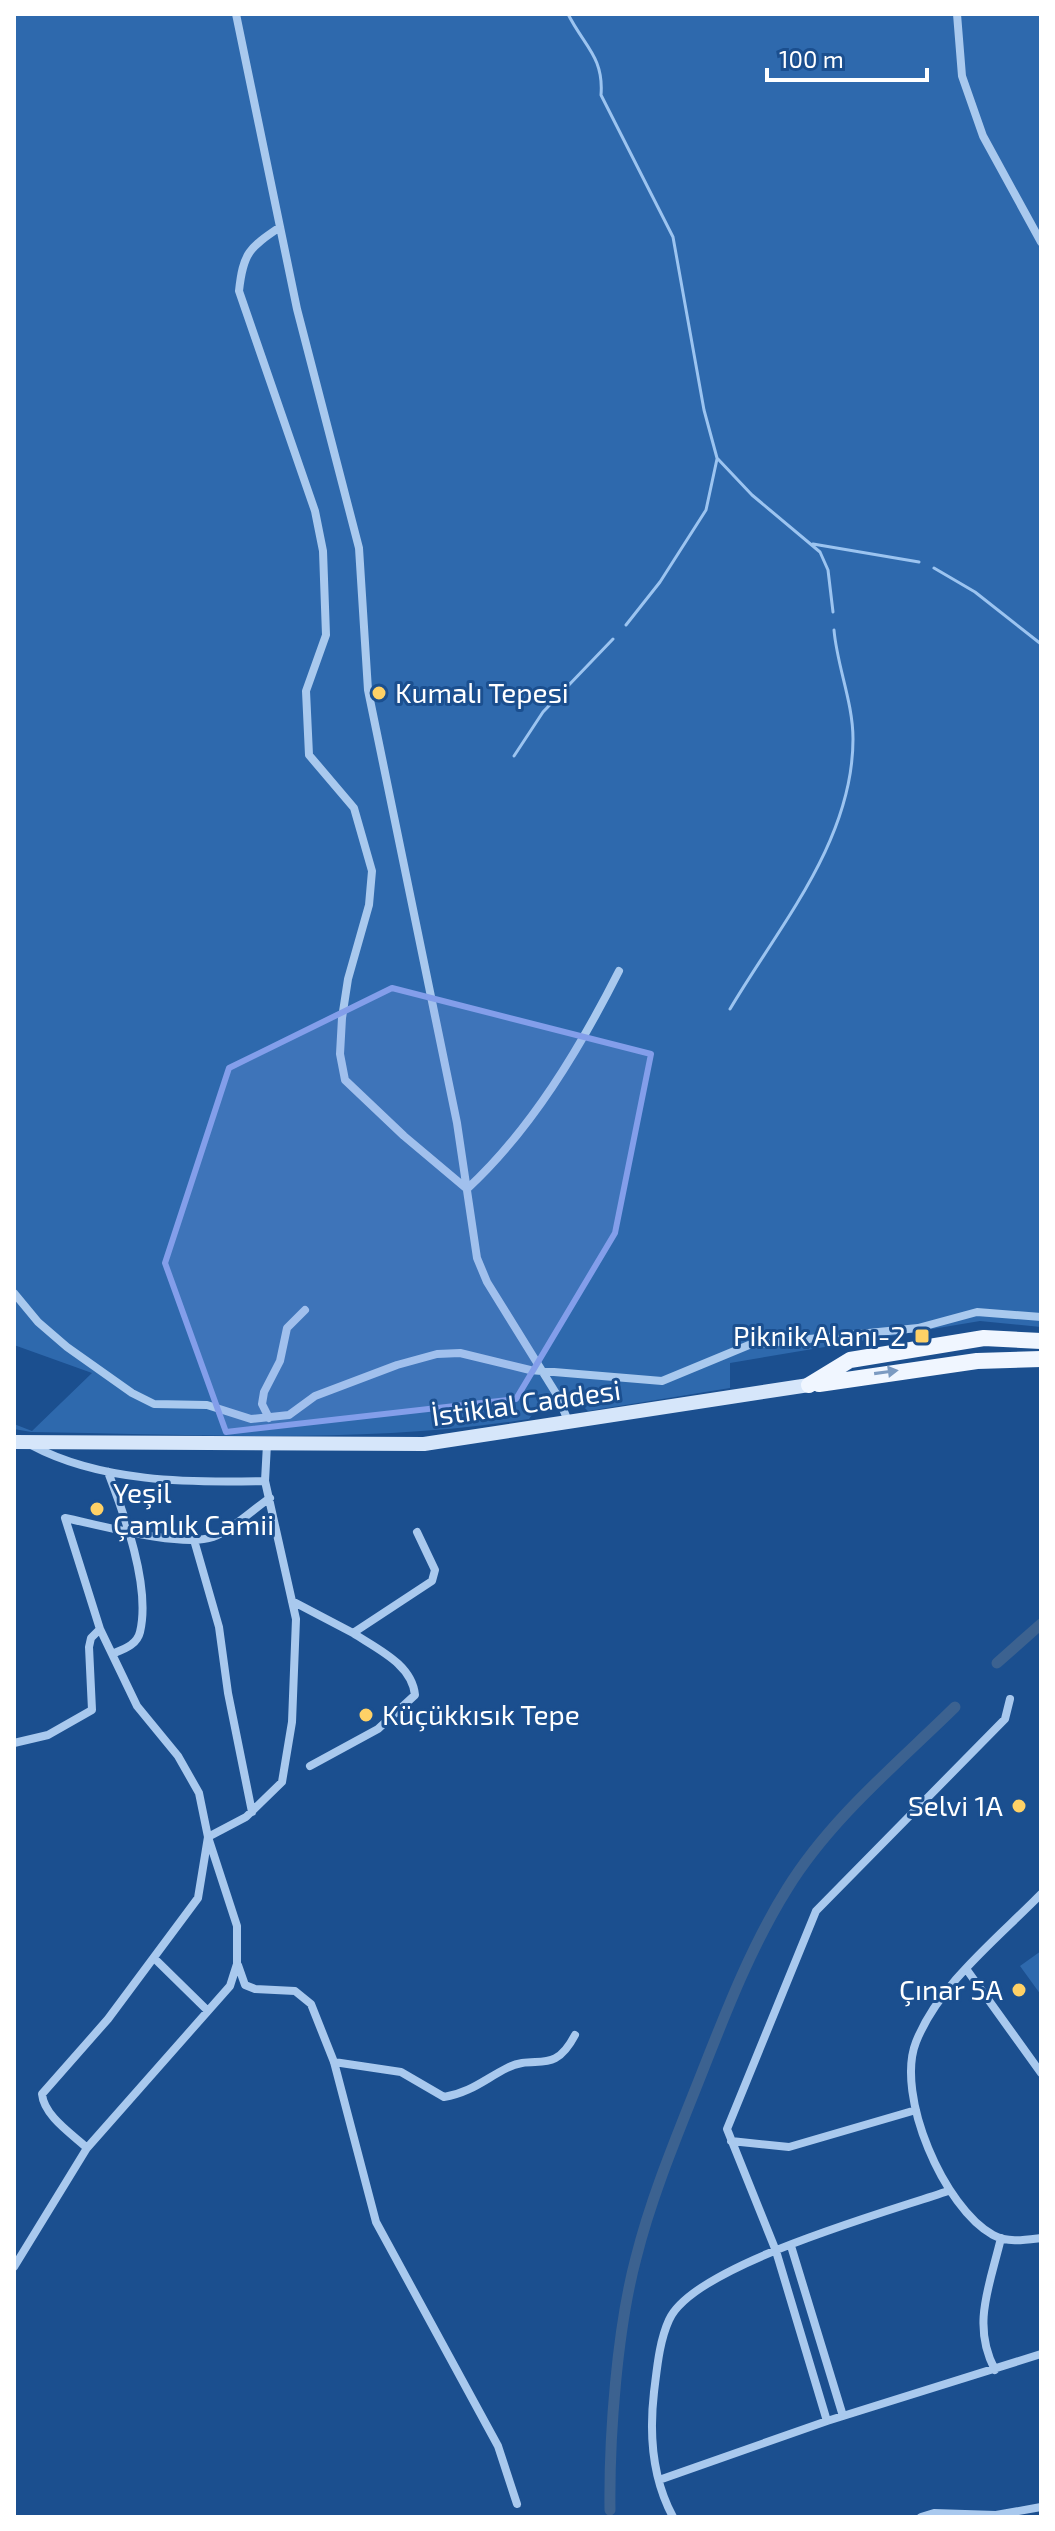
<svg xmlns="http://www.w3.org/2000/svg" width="1055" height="2531" font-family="'Exo 2',sans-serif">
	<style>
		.green { fill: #2e69ad }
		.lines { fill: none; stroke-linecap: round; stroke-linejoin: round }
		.stream { stroke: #9cc4f0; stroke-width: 3 }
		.canal { stroke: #3c6290; stroke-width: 11 }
		.minor { stroke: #a9c9ee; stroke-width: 8 }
		.secondary { stroke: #d6e6fa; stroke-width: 14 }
		.primary { stroke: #f0f6ff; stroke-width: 16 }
		.oneway { fill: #7b9ac1 }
		.marked { fill: #839eea; fill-opacity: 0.2; stroke: #839eea; stroke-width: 6; stroke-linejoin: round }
		.poi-dot { fill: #ffd166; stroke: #1b4f8f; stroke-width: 3 }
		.labels { text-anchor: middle; stroke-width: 6; stroke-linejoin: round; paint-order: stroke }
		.poi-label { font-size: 28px; fill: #fff; stroke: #1b4f8f; text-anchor: start }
		.street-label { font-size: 28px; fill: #fff; stroke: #1b4f8f }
	</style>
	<rect width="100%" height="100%" fill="#1b4f8f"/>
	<path class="green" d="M 14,14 L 1041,14 L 1041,1327 L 980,1321 L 730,1363 L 730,1388 L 588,1411 L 570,1394 L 546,1396 L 529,1419 C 366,1445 197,1434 31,1432 L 14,1429 L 14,1424 L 32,1431 L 92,1373 L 14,1345 Z
		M 1041,1951 L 1041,1995 L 1020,1966 Z"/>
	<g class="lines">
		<path class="stream" d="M 568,14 C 584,46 604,57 601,95 L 673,237 L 704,410 L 717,458 L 752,495 L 820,552 L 828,570 L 833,612
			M 813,544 L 919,562
			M 934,568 L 975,592 L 1041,644
			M 626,625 L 660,582 L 706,510 L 717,459
			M 514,756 L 543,712 L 613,639
			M 730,1009 C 779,926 853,841 853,739 C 853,702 837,666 834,630"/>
		<path class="canal" d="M 997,1663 L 1041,1624
			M 610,2510 C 609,2437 617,2329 636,2258 C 652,2194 679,2131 703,2070 C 727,2009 752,1945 787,1889 C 830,1819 897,1764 955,1707"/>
		<path class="minor" d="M 236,14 L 297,309 L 359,548 L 368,690 L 457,1123 L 477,1258 L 487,1282 L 557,1395 L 569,1423
			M 957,14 L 962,76 L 983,136 L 1041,242
			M 280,227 C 249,248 243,253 239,291 L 315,511 L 323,551 L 326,635 L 306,691 L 309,755 L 354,808 L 372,871 L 369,905 L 348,979 L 342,1018 L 340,1054 L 345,1080 L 404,1136 L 467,1189 C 531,1130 580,1048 619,971
			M 14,1293 L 38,1322 L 67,1347 L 132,1393 L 154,1404 L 207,1405 L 251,1419 L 289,1415 L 315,1396 L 397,1365 L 437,1354 L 460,1353 L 530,1370 L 662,1381 L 749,1345 L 918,1328 L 977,1312 L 1041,1317
			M 269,1418 L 262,1404 L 264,1392 L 280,1361 L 287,1328 L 305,1310
			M 31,1445 C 100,1482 188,1483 265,1481
			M 108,1472 C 124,1514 151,1586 140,1632 C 137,1645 124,1649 112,1654
			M 194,1540 L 219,1627 L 228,1693 L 252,1812
			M 292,1601 L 353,1633 L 432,1581 L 435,1570 L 417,1532
			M 14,1743 L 48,1735 L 92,1710 L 89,1647 L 91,1638 L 100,1629
			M 310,1766 L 378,1729 L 415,1695 C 412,1664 377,1649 353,1633
			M 1041,1894 C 998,1938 939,1984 916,2042 C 895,2095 944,2208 993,2235 C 1008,2243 1025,2240 1041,2238
			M 154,1958 L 208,2011
			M 238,1965 L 245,1985 L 255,1989 L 295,1991 L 311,2004 L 334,2062 L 376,2222 L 498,2446 L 517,2504
			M 967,1970 L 1041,2073
			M 334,2062 L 401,2072 L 444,2097 C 470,2093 485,2079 507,2068 C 536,2053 553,2077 575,2035
			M 731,2141 L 789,2147 L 916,2110
			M 87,2148 C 72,2134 44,2116 42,2094 L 108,2019 L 198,1898 L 208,1837 L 246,1817 L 282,1782 L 292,1722 L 296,1619 L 265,1481 L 267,1444
			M 791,2246 L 843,2416
			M 14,2267 L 87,2148 L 230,1986 L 237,1964 L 237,1926 L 208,1837 L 199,1793 L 178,1756 L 137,1706 L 100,1629 L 65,1518 C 99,1525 182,1548 213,1537 C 232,1530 252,1510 270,1498
			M 995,2370 C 971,2325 990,2285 1001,2238
			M 827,2421 L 776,2251 L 727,2129 L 816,1911 L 1005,1719 L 1010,1699
			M 659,2480 L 827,2421 L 1041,2354
			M 673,2517 C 652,2478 649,2435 654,2392 C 657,2369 659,2342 669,2320 C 693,2265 888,2212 948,2191
			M 921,2517 L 934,2513 L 996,2515 L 1041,2507"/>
		<path class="secondary" d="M 14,1442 L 424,1444 L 809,1385"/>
		<path class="primary" d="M 819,1384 L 977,1361 L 1041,1359
			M 809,1385 L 850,1360 L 984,1338 L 1041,1341"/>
	</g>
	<defs><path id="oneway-solid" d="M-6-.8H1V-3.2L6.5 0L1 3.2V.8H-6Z" transform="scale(2)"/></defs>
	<use class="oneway" href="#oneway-solid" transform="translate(886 1372) rotate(-8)"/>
	<path class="marked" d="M 392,988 L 651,1054 L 615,1233 L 516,1399 L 226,1432 L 165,1263 L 229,1068 Z"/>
	<g class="poi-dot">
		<circle cx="379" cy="693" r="8"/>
		<rect x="914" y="1328" width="16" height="16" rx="4"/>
		<circle cx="97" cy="1509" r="8"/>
		<circle cx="366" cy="1715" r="8"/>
		<circle cx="1019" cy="1806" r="8"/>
		<circle cx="1019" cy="1990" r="8"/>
	</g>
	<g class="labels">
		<g class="poi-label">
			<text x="395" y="703">Kumalı Tepesi</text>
			<text x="906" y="1346" text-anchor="end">Piknik Alanı-2</text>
			<text x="113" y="1503">Yeşil<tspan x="113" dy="32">Çamlık Camii</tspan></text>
			<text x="382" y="1725">Küçükkısık Tepe</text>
			<text x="1003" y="1816" text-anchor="end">Selvi 1A</text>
			<text x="1003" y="2000" text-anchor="end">Çınar 5A</text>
		</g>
		<g class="street-label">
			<text transform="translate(526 1403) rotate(-8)" y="10">İstiklal Caddesi</text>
		</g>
	</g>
	<rect width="1055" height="2531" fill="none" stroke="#ffffff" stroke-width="32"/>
	<path d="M767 68v12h160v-12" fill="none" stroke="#ffffff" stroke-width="4"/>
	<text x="779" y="68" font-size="24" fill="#ffffff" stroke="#1b4f8f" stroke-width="6" paint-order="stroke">100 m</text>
</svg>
